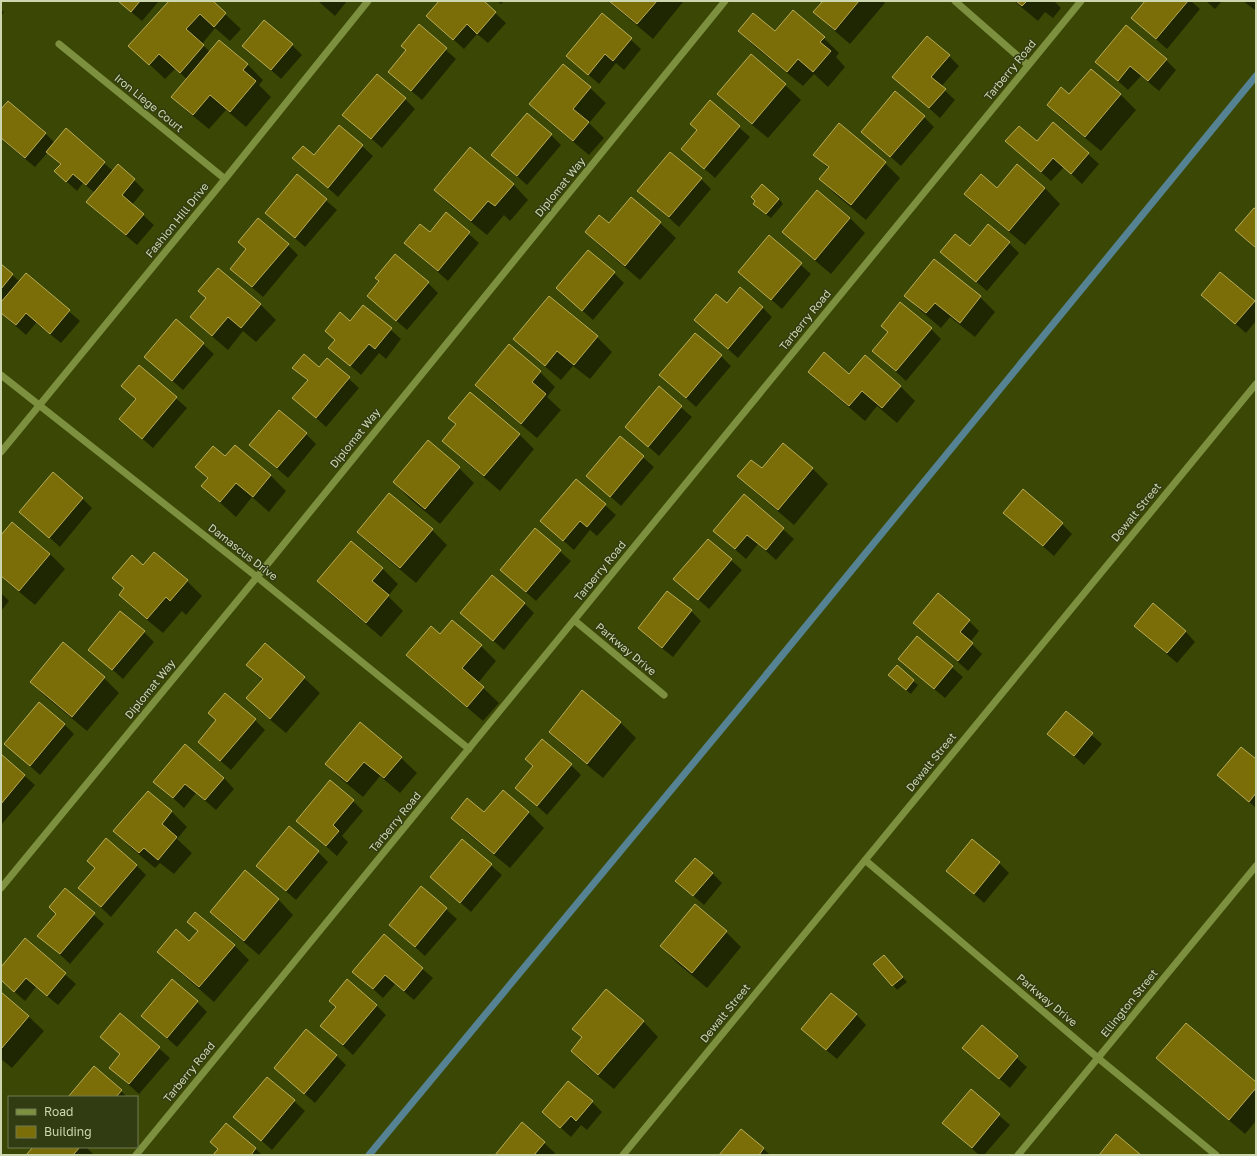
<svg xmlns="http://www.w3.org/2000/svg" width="1257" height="1156" font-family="'Golos Text',sans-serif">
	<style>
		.shadow { fill: #0007 }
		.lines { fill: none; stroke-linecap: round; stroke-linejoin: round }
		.stream { stroke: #568393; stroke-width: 7 }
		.building { fill: #7b6e09; stroke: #b9ac57 }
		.minor { stroke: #7d9040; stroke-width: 7 }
		.labels { text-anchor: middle; stroke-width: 3; stroke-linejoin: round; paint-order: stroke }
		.street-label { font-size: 11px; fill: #ccd7b0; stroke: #323c12 }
	</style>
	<rect width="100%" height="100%" fill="#3b4805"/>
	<path class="shadow" d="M 118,1 L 159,1 L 142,21 Z
		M 170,1 L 211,1 L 241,29 L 230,41 L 215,28 L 202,44 L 210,52 L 219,41 L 248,65 L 263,80 L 259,85 L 271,97 L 246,127 L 226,110 L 209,129 L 188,112 L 173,96 L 187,79 L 175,69 L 165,79 L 130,46 Z
		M 318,1 L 347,1 L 335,16 Z
		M 440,1 L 482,1 L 506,23 L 488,43 L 477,34 L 464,49 L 427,16 Z
		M 497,1 L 504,1 L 501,4 Z
		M 608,1 L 682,1 L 683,2 L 653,39 Z
		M 824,1 L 882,1 L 885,3 L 850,44 L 830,27 L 815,12 Z
		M 1014,1 L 1054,1 L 1061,8 L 1053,18 L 1045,12 L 1038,21 Z
		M 1147,1 L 1191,1 L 1200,9 L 1167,49 L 1132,18 Z
		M 1206,1 L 1222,1 L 1215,9 Z
		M 1243,1 L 1256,1 L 1256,9 L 1255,10 Z
		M 1,10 L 4,12 L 1,16 Z
		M 602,14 L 641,49 L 624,70 L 616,63 L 599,84 L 567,56 Z
		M 419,26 L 456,59 L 422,100 L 389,72 L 407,51 Z
		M 739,31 L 824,38 L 839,53 L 836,57 L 845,67 L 828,87 L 814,74 L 803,86 L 754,46 Z
		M 292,45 L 302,55 L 281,79 L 244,46 Z
		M 949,56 L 959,66 L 941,87 L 955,100 L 940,118 L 894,77 Z
		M 1166,60 L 1176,70 L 1159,91 L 1141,76 L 1128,90 L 1097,62 Z
		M 563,65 L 590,88 L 606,103 L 589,123 L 604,138 L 589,155 L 546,119 L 531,104 Z
		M 1091,70 L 1121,95 L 1136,110 L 1101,151 L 1063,120 L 1048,105 L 1070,95 Z
		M 785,85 L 801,100 L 768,138 L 734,110 L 719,94 Z
		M 405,99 L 415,109 L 382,148 L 344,115 Z
		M 710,102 L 750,137 L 715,178 L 682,149 L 698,130 Z
		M 1,111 L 45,133 L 55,143 L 66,130 L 113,171 L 118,166 L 134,180 L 144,190 L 132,205 L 154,225 L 137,245 L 98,212 L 95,193 L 83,183 L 77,191 L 66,181 L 61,165 L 48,152 L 35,167 L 1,139 Z
		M 924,117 L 934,127 L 901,166 L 862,132 Z
		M 1054,123 L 1099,164 L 1082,184 L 1064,167 L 1051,181 L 1017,151 L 1037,142 Z
		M 340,126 L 373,156 L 338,197 L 294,158 L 314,156 Z
		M 551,135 L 561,145 L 527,185 L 493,155 Z
		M 815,155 L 885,163 L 900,178 L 866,220 L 835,194 L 820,179 L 829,169 Z
		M 297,175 L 337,210 L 305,247 L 266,213 Z
		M 701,179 L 711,189 L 679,227 L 639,191 Z
		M 513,184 L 528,200 L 510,221 L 504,215 L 487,235 L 450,205 L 435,190 Z
		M 1045,188 L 1060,204 L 1025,245 L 981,209 L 966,194 L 997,190 Z
		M 817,191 L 850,218 L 865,233 L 831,274 L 799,247 L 783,232 Z
		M 631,199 L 660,223 L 676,238 L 640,280 L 601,247 L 586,232 L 610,224 Z
		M 779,199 L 783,204 L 771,218 L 759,209 Z
		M 1256,211 L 1256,249 L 1236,230 Z
		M 446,214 L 479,243 L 448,281 L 405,243 L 430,233 Z
		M 769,237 L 811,274 L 782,309 L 739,272 Z
		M 239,242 L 288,245 L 298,255 L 263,297 L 231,269 L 247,250 Z
		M 1009,243 L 1019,253 L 987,291 L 942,252 Z
		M 935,260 L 980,297 L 995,312 L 975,337 L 950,317 L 941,328 L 921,311 L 906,296 Z
		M 1,265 L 20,282 L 26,274 L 80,321 L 61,343 L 36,323 L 26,335 L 1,313 Z
		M 614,273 L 624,283 L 593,320 L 557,288 Z
		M 428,283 L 438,293 L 407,330 L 368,296 Z
		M 1202,295 L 1254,301 L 1256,303 L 1256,321 L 1246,333 Z
		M 550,297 L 597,337 L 612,352 L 590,379 L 573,366 L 561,380 L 530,354 L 514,339 Z
		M 207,298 L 260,304 L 276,320 L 256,342 L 243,331 L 228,350 L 207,332 L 191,317 Z
		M 727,305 L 762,307 L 772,317 L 738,358 L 695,320 Z
		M 364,306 L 401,339 L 386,359 L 379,353 L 361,375 L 330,348 L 335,341 L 326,331 L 351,322 Z
		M 176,320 L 214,354 L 183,390 L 145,357 Z
		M 931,329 L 941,339 L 906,381 L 873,351 Z
		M 721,356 L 731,366 L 696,407 L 660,375 Z
		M 327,359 L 359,388 L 326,427 L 294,398 L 308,381 L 294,368 L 319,368 Z
		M 139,366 L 187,408 L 153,448 L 120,419 L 136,400 L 122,386 Z
		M 540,372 L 555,387 L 547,397 L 561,410 L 537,438 L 491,400 L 476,385 Z
		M 810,372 L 850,375 L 900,386 L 915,401 L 897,423 L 877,406 L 865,421 L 825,387 Z
		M 659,388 L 692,417 L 659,456 L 626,427 Z
		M 306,434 L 316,444 L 288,478 L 250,445 Z
		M 519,434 L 534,449 L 500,491 L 459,456 L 444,441 Z
		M 620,437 L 654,467 L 621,506 L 587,476 Z
		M 428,442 L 459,468 L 474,483 L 440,524 L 409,498 L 394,482 Z
		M 783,445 L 813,469 L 828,484 L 794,525 L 754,491 L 739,476 L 762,470 Z
		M 235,446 L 271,476 L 286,491 L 269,512 L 252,497 L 236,517 L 202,486 L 208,479 L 197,467 L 226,457 Z
		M 577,480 L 616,515 L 597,536 L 590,530 L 574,550 L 541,521 Z
		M 744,495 L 794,539 L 776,560 L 758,544 L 746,559 L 714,531 Z
		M 82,498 L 92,508 L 60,547 L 21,512 Z
		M 1004,513 L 1062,524 L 1072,534 L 1054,556 Z
		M 432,530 L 447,545 L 416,583 L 373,547 L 358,532 Z
		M 535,530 L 571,561 L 536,601 L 501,570 Z
		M 1,537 L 50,554 L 65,569 L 35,605 L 1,577 Z
		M 708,540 L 742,570 L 709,609 L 675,579 Z
		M 351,542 L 383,569 L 398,584 L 388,596 L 403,611 L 381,637 L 333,596 L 318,581 Z
		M 143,566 L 187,581 L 202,596 L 186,615 L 182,611 L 163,633 L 135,610 L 120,595 L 125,589 L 114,578 Z
		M 1,593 L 9,601 L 1,611 Z
		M 524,603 L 534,613 L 504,650 L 461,613 Z
		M 691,611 L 701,621 L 673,657 L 649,638 L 639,628 Z
		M 969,621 L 979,631 L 970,642 L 982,654 L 968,671 L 914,623 Z
		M 1135,626 L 1185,631 L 1195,642 L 1177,663 Z
		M 144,632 L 154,642 L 123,679 L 89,649 Z
		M 918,638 L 963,677 L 945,698 L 910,669 Z
		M 265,645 L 304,678 L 320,693 L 286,733 L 263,714 L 248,698 L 263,681 L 247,665 Z
		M 481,646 L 496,661 L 478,683 L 499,703 L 483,721 L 423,670 L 408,655 Z
		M 104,678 L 119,693 L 87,731 L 46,697 L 31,682 Z
		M 894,680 L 913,681 L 918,685 L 911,694 Z
		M 582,691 L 621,723 L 636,738 L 603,778 L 565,747 L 550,732 Z
		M 1066,713 L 1102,744 L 1084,765 L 1049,734 Z
		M 255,720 L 265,730 L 231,770 L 199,742 Z
		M 360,723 L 401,758 L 417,773 L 400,793 L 380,776 L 363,797 L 341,779 L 326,764 Z
		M 64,724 L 74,734 L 40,775 L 5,744 Z
		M 2,756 L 35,785 L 1,825 L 1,757 Z
		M 526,759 L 571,765 L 581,775 L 547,815 L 516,787 L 533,767 Z
		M 1256,760 L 1256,808 L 1218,775 Z
		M 224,778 L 234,789 L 216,810 L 196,793 L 184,808 L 155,782 Z
		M 503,791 L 529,813 L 544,828 L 510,868 L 467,833 L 452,818 L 484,814 Z
		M 148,792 L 172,812 L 187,827 L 177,839 L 192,853 L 174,874 L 160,863 L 155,868 L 130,847 L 115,831 Z
		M 353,801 L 363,811 L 342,836 L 348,842 L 337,856 L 298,821 Z
		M 462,840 L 502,875 L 471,912 L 431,877 Z
		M 318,852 L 328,862 L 296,900 L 257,866 Z
		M 88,861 L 136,865 L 146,875 L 111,917 L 80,888 L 96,869 Z
		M 999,863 L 1009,873 L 984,903 L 947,870 Z
		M 712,873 L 722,883 L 704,905 L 676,881 Z
		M 422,888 L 457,919 L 425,956 L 390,925 Z
		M 65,889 L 104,924 L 70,964 L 39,935 L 57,914 Z
		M 278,899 L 293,915 L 259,955 L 226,927 L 211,912 Z
		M 695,906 L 726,932 L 741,947 L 707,988 L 676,962 L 661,946 Z
		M 188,922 L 234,945 L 249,960 L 214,1002 L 174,967 L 158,952 L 189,942 L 198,931 Z
		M 384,936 L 433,978 L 414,1000 L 395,984 L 383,998 L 354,972 Z
		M 25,940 L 76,984 L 58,1005 L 36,987 L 25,1001 L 1,980 L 1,969 Z
		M 888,961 L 907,982 L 897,990 L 893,985 Z
		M 1,993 L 28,1016 L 44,1031 L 12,1068 L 1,1059 Z
		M 197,1002 L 207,1012 L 177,1047 L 142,1016 Z
		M 376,1005 L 386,1015 L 353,1055 L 321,1026 Z
		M 120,1014 L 170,1058 L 139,1094 L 110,1068 L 121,1055 L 101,1037 Z
		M 856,1014 L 866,1025 L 837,1059 L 813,1039 Z
		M 643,1021 L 658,1037 L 614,1089 L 587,1067 L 572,1051 L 583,1038 L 574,1029 Z
		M 982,1027 L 1027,1067 L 1010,1088 L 964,1048 Z
		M 336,1055 L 346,1065 L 315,1103 L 275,1068 Z
		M 1158,1058 L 1256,1083 L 1256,1121 L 1245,1134 L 1173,1073 Z
		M 268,1078 L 305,1111 L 272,1150 L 235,1117 Z
		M 121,1091 L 127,1097 L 70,1097 Z
		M 971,1091 L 1010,1125 L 984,1155 L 979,1155 L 944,1123 Z
		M 592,1102 L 602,1112 L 587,1130 L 581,1125 L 571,1137 L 543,1112 Z
		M 522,1123 L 555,1153 L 553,1155 L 496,1155 Z
		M 227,1124 L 256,1149 L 262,1155 L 214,1155 L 219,1150 Z
		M 741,1130 L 764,1149 L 770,1155 L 720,1155 Z
		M 34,1147 L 86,1147 L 93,1154 L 91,1155 L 28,1155 Z"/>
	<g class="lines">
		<path class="stream" d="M 369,1155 L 739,708 L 1256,76"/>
	</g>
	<path class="building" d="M 118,1 L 140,1 L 131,12 Z
		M 169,1 L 213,1 L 226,13 L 214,27 L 200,14 L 186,29 L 204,45 L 180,73 L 159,54 L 149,65 L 128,46 Z
		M 439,1 L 484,1 L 496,12 L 477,34 L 467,24 L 453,40 L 426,16 Z
		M 609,1 L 657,1 L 637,24 Z
		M 823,1 L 859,1 L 835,30 L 813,12 Z
		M 1016,1 L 1027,1 L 1022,6 Z
		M 1145,1 L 1188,1 L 1156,39 L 1131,18 Z
		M 793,10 L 825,37 L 820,42 L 831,51 L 813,72 L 798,59 L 787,72 L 738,31 L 753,13 L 775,31 Z
		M 602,13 L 632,38 L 613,61 L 605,54 L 588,75 L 566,56 Z
		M 264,20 L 293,44 L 271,70 L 242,46 Z
		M 419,24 L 447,48 L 411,91 L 388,72 L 406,50 L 401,46 Z
		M 1126,25 L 1167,59 L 1148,81 L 1130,66 L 1118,81 L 1095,62 Z
		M 927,36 L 950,55 L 931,77 L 946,89 L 929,108 L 892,77 Z
		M 219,40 L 248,64 L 243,70 L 256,81 L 230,112 L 210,95 L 193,115 L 171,97 Z
		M 751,54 L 786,84 L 752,124 L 717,94 Z
		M 563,64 L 591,87 L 573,109 L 589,122 L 573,141 L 529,104 Z
		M 1091,69 L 1121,94 L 1085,137 L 1047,105 L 1061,87 L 1069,94 Z
		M 377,74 L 406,98 L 371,139 L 342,115 Z
		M 895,91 L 925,116 L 890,157 L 861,132 Z
		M 710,100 L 740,126 L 704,169 L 681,149 L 697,130 L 690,124 Z
		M 8,101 L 46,133 L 25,158 L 1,138 L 1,109 Z
		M 527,113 L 552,134 L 517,176 L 491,155 Z
		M 1053,122 L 1089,153 L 1071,174 L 1053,158 L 1041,172 L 1005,141 L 1019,126 L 1037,141 Z
		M 839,123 L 886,162 L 851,205 L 819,179 L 829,167 L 813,155 Z
		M 339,125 L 363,145 L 328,188 L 292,158 L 303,146 L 314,155 Z
		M 66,128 L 105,162 L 86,185 L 73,174 L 66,182 L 54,171 L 61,164 L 46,152 Z
		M 470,147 L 514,184 L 495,206 L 488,201 L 471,221 L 434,190 Z
		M 670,152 L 702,178 L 669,217 L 637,191 Z
		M 118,164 L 135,179 L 122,195 L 144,214 L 126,235 L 86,202 Z
		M 1017,164 L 1045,188 L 1009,231 L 964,194 L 981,174 L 997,188 Z
		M 297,174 L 327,199 L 295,238 L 265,213 Z
		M 762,184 L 779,199 L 766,214 L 753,204 L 755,201 L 751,197 Z
		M 817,190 L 850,218 L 815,260 L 782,232 Z
		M 631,197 L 661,222 L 625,266 L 585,232 L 599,215 L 609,223 Z
		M 1254,208 L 1256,209 L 1256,248 L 1235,230 Z
		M 446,212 L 470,232 L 438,271 L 404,243 L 420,224 L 430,232 Z
		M 258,218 L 289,244 L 252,287 L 230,269 L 246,249 L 238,242 Z
		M 988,224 L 1010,242 L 976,282 L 940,252 L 955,234 L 970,246 Z
		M 769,235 L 802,263 L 771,300 L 738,272 Z
		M 588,250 L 615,272 L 582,311 L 556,288 Z
		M 395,254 L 429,282 L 396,321 L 367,296 L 379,281 L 375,278 Z
		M 934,259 L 981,296 L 960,323 L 935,303 L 926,313 L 904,296 Z
		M 1,264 L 13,274 L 1,289 Z
		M 218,268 L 261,304 L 241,328 L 228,317 L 212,336 L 190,317 L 206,298 L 198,291 Z
		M 1220,272 L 1255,301 L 1235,324 L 1201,295 Z
		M 26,273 L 70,310 L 50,334 L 26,313 L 16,325 L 1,313 L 1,302 Z
		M 740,287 L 763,307 L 728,349 L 694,320 L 716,294 L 727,303 Z
		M 549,296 L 598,336 L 574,365 L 557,351 L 545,366 L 513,339 Z
		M 900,302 L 932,328 L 896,371 L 872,351 L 888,332 L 881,326 Z
		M 363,305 L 392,328 L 375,349 L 369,344 L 350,366 L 328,348 L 335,340 L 325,331 L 340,312 L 350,321 Z
		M 176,319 L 204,343 L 172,381 L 144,357 Z
		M 695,333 L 722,355 L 686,398 L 659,375 Z
		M 509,344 L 541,371 L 532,382 L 546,394 L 521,424 L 475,385 Z
		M 824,352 L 849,374 L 865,355 L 901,386 L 882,408 L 862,391 L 849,406 L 808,372 Z
		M 304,354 L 319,367 L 327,358 L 350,377 L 316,418 L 292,398 L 308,380 L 292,368 Z
		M 139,365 L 177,397 L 142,439 L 119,419 L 136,399 L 121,386 Z
		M 659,386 L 682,406 L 648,447 L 625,427 Z
		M 470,392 L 520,434 L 484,476 L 442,441 L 456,424 L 448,418 Z
		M 279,410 L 307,433 L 277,468 L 249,445 Z
		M 620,436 L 644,456 L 610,497 L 586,476 Z
		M 428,440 L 460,467 L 425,509 L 393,482 Z
		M 783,443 L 813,468 L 778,510 L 737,476 L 751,460 L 762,468 Z
		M 235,445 L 271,475 L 253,497 L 236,483 L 220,502 L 201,486 L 208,478 L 195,467 L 213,446 L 225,456 Z
		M 53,472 L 83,498 L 49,538 L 19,512 Z
		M 576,479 L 606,504 L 587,527 L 580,521 L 563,541 L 540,521 Z
		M 1023,489 L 1063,523 L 1043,546 L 1003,513 Z
		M 389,493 L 433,529 L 400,568 L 357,532 Z
		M 744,494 L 784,528 L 766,550 L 747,535 L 735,549 L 713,531 Z
		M 12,522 L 50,554 L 19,591 L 1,576 L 1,535 Z
		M 535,528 L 561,550 L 526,592 L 500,570 Z
		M 708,539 L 732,559 L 698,600 L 673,579 Z
		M 351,541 L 383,568 L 372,581 L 389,595 L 366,623 L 317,581 Z
		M 154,552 L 188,580 L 170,601 L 166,597 L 147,619 L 119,595 L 124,588 L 112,578 L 132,555 L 143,565 Z
		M 492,575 L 525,603 L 493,641 L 460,613 Z
		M 667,591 L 692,610 L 662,648 L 638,628 Z
		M 938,593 L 970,620 L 960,632 L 973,643 L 958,661 L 913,623 Z
		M 1153,603 L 1186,631 L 1167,653 L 1134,626 Z
		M 120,611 L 145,631 L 112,670 L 88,650 Z
		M 452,620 L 482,645 L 462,668 L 484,687 L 467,707 L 406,655 L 431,626 L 440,634 Z
		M 917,636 L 953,666 L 934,689 L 898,659 Z
		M 63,642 L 105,677 L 72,717 L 30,682 Z
		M 265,643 L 305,677 L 270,719 L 246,698 L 263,679 L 246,665 Z
		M 897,665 L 914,680 L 906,690 L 888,675 Z
		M 582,690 L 621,722 L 587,764 L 549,732 Z
		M 225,693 L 256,719 L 220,761 L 198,742 L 216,720 L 208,713 Z
		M 39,702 L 65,724 L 30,766 L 4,744 Z
		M 1066,711 L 1093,733 L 1074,756 L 1047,734 Z
		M 360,722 L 402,757 L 384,778 L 364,762 L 347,782 L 325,764 Z
		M 542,739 L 572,764 L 537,806 L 515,788 L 533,766 L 525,759 Z
		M 185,744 L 224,778 L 205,800 L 185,784 L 173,798 L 153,782 Z
		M 1241,747 L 1256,759 L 1256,793 L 1249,802 L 1217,775 Z
		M 1,754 L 25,775 L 1,804 Z
		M 330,780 L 354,800 L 333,825 L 339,831 L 326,846 L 296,821 Z
		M 503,790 L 529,812 L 494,854 L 451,818 L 467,798 L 484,812 Z
		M 148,791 L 172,811 L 162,824 L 177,837 L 158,860 L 144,848 L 139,853 L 113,831 Z
		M 289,826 L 319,851 L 286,891 L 256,866 Z
		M 106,838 L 137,865 L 101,907 L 78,888 L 95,868 L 87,861 Z
		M 462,839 L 492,864 L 460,903 L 430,877 Z
		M 972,839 L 1000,862 L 974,894 L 946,871 Z
		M 695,858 L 713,873 L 693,896 L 675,881 Z
		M 245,870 L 279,899 L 244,941 L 210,912 Z
		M 421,886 L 447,908 L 415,947 L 389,925 Z
		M 65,888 L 95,913 L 60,954 L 37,936 L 56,914 L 49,907 Z
		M 695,904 L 727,931 L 692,973 L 660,946 Z
		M 195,912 L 235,945 L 199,987 L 157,952 L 176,929 L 189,941 L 198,931 L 187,922 Z
		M 384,934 L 423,968 L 404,991 L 385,975 L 373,989 L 352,972 Z
		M 25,938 L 66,973 L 47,996 L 26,978 L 14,992 L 1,980 L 1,967 Z
		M 884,955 L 903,977 L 892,986 L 873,964 Z
		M 172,979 L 198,1001 L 167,1038 L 141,1016 Z
		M 347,979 L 377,1005 L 343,1045 L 320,1026 L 336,1007 L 329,1001 Z
		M 606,989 L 644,1021 L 598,1075 L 571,1051 L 582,1037 L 572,1029 Z
		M 1,992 L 29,1016 L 1,1049 Z
		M 831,993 L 857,1014 L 826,1050 L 801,1029 Z
		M 120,1013 L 160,1047 L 129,1084 L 109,1068 L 120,1054 L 100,1037 Z
		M 1186,1023 L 1256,1082 L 1256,1088 L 1229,1120 L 1156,1058 Z
		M 982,1025 L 1018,1056 L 999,1079 L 962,1048 Z
		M 306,1029 L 337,1055 L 304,1094 L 274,1068 Z
		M 94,1066 L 122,1090 L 116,1097 L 68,1097 Z
		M 267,1077 L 295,1100 L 261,1141 L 233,1117 Z
		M 568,1081 L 593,1101 L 576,1121 L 571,1116 L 560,1128 L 542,1112 Z
		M 971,1089 L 1000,1114 L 972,1148 L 942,1123 Z
		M 522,1122 L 545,1142 L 534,1155 L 495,1155 Z
		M 226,1123 L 256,1148 L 251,1155 L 213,1155 L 218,1149 L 210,1142 Z
		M 741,1129 L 764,1148 L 759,1155 L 719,1155 Z
		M 1116,1134 L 1141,1155 L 1099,1155 Z
		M 33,1147 L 80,1147 L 73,1155 L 26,1155 Z"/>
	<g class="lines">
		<path class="minor" d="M 955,1 L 1028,65
			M 59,44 L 225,179
			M 1,375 L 257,577 L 469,749
			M 1,452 L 225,179 L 368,1
			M 574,620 L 664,695
			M 865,860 L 1098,1058 L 1216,1155
			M 1,888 L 257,577 L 725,1
			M 136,1155 L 1081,1
			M 623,1155 L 1256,384
			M 1018,1155 L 1256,866"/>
	</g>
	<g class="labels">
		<g class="street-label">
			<text transform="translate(1010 70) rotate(-51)" y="4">Tarberry Road</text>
			<text transform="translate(149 103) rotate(39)" y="4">Iron Liege Court</text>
			<text transform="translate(560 187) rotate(-51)" y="4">Diplomat Way</text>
			<text transform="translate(177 220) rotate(-51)" y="4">Fashion Hill Drive</text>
			<text transform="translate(805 320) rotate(-51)" y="4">Tarberry Road</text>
			<text transform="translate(355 438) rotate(-51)" y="4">Diplomat Way</text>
			<text transform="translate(1136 512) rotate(-51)" y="4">Dewalt Street</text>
			<text transform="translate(243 552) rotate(38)" y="4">Damascus Drive</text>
			<text transform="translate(600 571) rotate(-51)" y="4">Tarberry Road</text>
			<text transform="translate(626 649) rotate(40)" y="4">Parkway Drive</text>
			<text transform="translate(150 689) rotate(-51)" y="4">Diplomat Way</text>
			<text transform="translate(931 762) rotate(-51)" y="4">Dewalt Street</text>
			<text transform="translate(395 822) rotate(-51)" y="4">Tarberry Road</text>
			<text transform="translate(1047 1000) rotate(40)" y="4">Parkway Drive</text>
			<text transform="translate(1129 1003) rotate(-51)" y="4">Ellington Street</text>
			<text transform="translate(725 1013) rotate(-51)" y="4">Dewalt Street</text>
			<text transform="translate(189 1072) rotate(-51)" y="4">Tarberry Road</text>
		</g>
	</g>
	<rect width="1257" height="1156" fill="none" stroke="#ccd7b0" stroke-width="4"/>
	<rect x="8" y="1096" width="130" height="52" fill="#323c12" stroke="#707a51"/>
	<rect x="16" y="1109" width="20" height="6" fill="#7d9040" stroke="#707a51"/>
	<text x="44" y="1116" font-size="12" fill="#ccd7b0">Road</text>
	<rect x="16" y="1126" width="20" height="12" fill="#7b6e09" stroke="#707a51"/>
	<text x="44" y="1136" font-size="12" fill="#ccd7b0">Building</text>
</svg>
